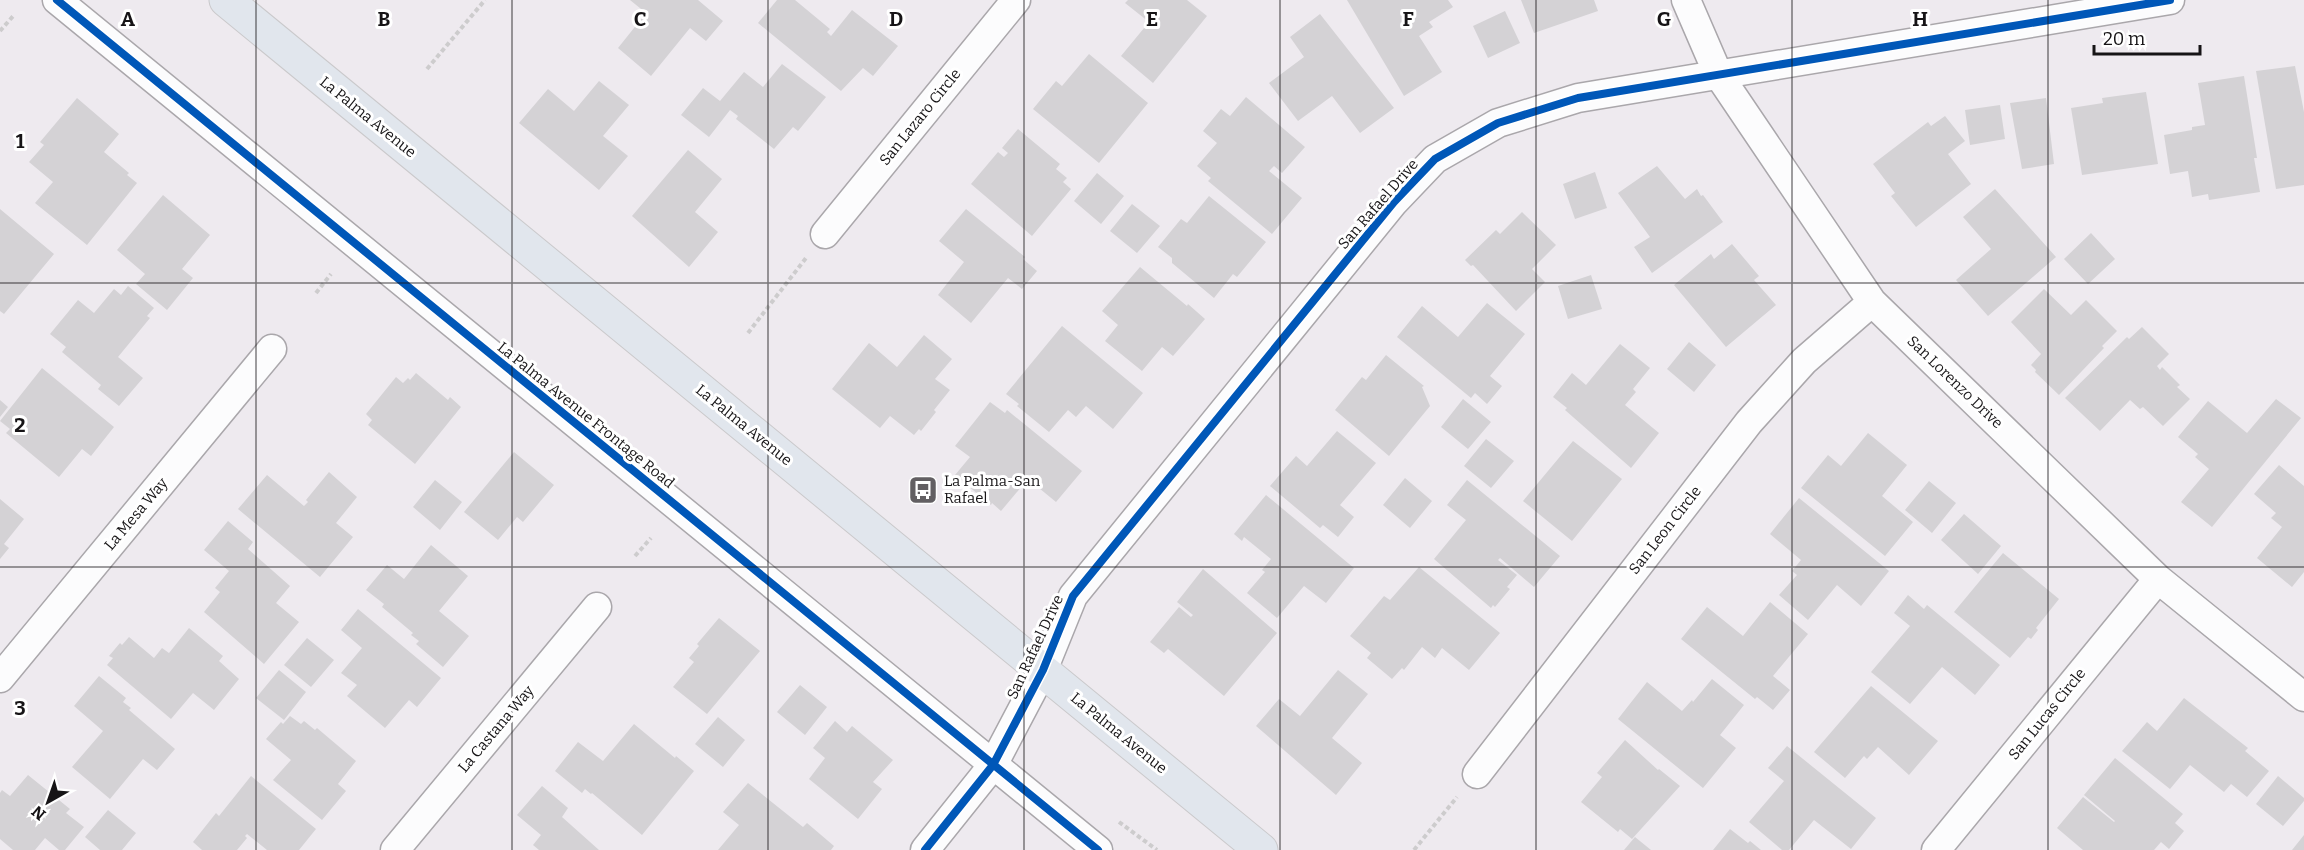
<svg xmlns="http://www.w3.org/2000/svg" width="2304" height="850" font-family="Bitter,serif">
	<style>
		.building { fill: #d4d2d5 }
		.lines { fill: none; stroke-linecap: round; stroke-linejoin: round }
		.minor-casing { stroke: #aaa7ab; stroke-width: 31 }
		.primary-casing { stroke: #cac9cb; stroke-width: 35 }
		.path { stroke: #cdcccd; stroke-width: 4; stroke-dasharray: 4.5 3; stroke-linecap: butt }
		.minor { stroke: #fcfcfd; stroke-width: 28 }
		.primary { stroke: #e1e6ed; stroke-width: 33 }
		.cycleway-casing { stroke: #fff; stroke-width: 11 }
		.cycleway { stroke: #0057b8; stroke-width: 8 }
		.grid { fill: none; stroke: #161416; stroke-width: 1.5; stroke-opacity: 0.55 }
		.labels { text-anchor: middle; stroke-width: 6; stroke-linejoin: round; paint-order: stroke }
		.street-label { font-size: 15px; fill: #161416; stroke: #fff }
		.poi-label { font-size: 15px; fill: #161416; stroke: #fff; text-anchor: start }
		.grid-label { font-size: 20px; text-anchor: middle; font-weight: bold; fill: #161416; stroke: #fff; stroke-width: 6; stroke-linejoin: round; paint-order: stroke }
	</style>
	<rect width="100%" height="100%" fill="#eeeaef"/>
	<path class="building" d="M 630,0 L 698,0 L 723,21 L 706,41 L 690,28 L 651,76 L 618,48 L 646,13 Z
		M 777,0 L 795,0 L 830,29 L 827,32 L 831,36 L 852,10 L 898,46 L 873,76 L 863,68 L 841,91 L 758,23 Z
		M 1128,0 L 1187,0 L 1207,16 L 1153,83 L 1121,56 L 1149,22 L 1125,3 Z
		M 1347,0 L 1448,0 L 1453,7 L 1429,22 L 1433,27 L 1419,36 L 1442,72 L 1404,96 Z
		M 1521,0 L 1594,0 L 1598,11 L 1534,33 Z
		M 1505,11 L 1520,43 L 1488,58 L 1473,26 Z
		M 1320,14 L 1394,108 L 1360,133 L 1332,96 L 1298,121 L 1269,83 L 1304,57 L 1290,37 Z
		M 1089,54 L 1148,103 L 1099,163 L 1033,109 L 1056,81 L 1062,86 Z
		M 782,64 L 826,97 L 798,131 L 793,127 L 774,149 L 736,119 L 738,116 L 730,110 L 709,137 L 681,115 L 703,88 L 720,101 L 744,72 L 763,87 Z
		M 2295,66 L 2304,112 L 2304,185 L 2276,189 L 2256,71 Z
		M 2244,76 L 2257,158 L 2254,158 L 2260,192 L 2209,200 L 2208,194 L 2192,197 L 2188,171 L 2170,174 L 2164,135 L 2192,130 L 2192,127 L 2205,125 L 2198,83 Z
		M 599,81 L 629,105 L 603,136 L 628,156 L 599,190 L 519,123 L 548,89 L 574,111 Z
		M 2146,92 L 2158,164 L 2082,175 L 2071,108 L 2103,103 L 2102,98 Z
		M 1246,97 L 1305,147 L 1282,173 L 1274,166 L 1269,171 L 1302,198 L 1272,234 L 1208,181 L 1211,178 L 1197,166 L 1217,143 L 1203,131 L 1221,109 L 1230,116 Z
		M 77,98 L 119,134 L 104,152 L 129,173 L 127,175 L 137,183 L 87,245 L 35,203 L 53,182 L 29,162 L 44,145 L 40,142 Z
		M 2046,98 L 2054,164 L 2022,169 L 2010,103 Z
		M 2000,105 L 2005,139 L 1970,145 L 1965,110 Z
		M 1945,116 L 1965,141 L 1948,154 L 1971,184 L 1916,227 L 1891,196 L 1895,193 L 1873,164 L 1928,122 L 1931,126 Z
		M 1018,129 L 1060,164 L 1056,169 L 1067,178 L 1063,182 L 1071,189 L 1032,236 L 971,184 L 998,152 L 1004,157 L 1008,153 L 1002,148 Z
		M 688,150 L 722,179 L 695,212 L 718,232 L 689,267 L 632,216 Z
		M 1657,166 L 1685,199 L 1697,189 L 1701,196 L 1703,195 L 1723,222 L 1652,273 L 1634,247 L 1650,237 L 1618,193 Z
		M 1595,172 L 1607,208 L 1575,219 L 1563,184 Z
		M 1097,173 L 1124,196 L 1101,224 L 1074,201 Z
		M 1995,189 L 2056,257 L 1988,316 L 1956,280 L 1991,249 L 1963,217 Z
		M 163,195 L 210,235 L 182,269 L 193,278 L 167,310 L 136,284 L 145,274 L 117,250 Z
		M 1209,196 L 1266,242 L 1237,277 L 1233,274 L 1214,298 L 1172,263 L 1172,258 L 1158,247 L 1181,219 L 1187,223 Z
		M 1132,204 L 1160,226 L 1137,253 L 1110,231 Z
		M 0,209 L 54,254 L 4,314 L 0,311 Z
		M 966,209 L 1025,257 L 1023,259 L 1037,271 L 1022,289 L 1008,278 L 971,323 L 938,295 L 964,262 L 939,241 Z
		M 1522,212 L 1556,245 L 1532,269 L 1545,282 L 1516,311 L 1473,265 L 1471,266 L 1465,260 L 1496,230 L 1500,234 Z
		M 2091,233 L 2115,259 L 2088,284 L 2064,259 Z
		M 1732,244 L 1759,276 L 1754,280 L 1776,305 L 1726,347 L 1674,285 L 1711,254 L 1714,259 Z
		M 1140,267 L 1187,306 L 1188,304 L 1205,319 L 1173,356 L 1162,347 L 1142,371 L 1105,341 L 1118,325 L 1102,311 Z
		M 1591,275 L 1602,309 L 1568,319 L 1558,286 Z
		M 128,286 L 154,308 L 147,316 L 150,318 L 118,357 L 143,378 L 119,406 L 98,389 L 101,385 L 62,352 L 66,347 L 50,334 L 78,300 L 94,313 L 114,289 L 121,295 Z
		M 2044,289 L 2071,315 L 2086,300 L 2117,331 L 2102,346 L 2104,348 L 2059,395 L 2035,372 L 2036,370 L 2031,365 L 2041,354 L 2011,322 Z
		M 1487,303 L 1525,334 L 1490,376 L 1502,386 L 1487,404 L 1475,393 L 1471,398 L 1397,337 L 1422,306 L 1458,337 Z
		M 1062,326 L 1143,393 L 1113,429 L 1086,406 L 1076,417 L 1068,410 L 1049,432 L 1017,406 L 1019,404 L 1006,394 Z
		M 2142,327 L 2169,354 L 2157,366 L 2160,370 L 2162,367 L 2180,385 L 2177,387 L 2190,399 L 2163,426 L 2143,407 L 2140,409 L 2130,400 L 2100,431 L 2065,398 L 2127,337 L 2129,339 Z
		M 924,335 L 952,359 L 935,379 L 950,390 L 934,410 L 936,412 L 921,431 L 919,429 L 914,435 L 890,416 L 880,428 L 832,389 L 869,343 L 897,367 Z
		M 1689,342 L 1716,365 L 1694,392 L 1667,369 Z
		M 1620,344 L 1650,368 L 1633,389 L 1636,392 L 1625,405 L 1659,433 L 1631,468 L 1565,410 L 1567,408 L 1553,397 L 1572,373 L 1586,385 Z
		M 1386,355 L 1424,386 L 1422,387 L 1430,406 L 1389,456 L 1335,410 L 1362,377 L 1366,380 Z
		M 42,368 L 114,427 L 91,456 L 82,449 L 59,477 L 6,433 L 10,429 L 0,421 Z
		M 416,373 L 448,400 L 450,397 L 461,407 L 415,464 L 368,425 L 372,420 L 366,414 L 396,377 L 403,383 L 408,378 L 410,380 Z
		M 1463,399 L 1491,422 L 1468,449 L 1441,427 Z
		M 2276,399 L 2301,418 L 2212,527 L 2181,502 L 2209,469 L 2195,457 L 2198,454 L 2178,437 L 2208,401 L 2247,433 Z
		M 0,400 L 8,407 L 0,417 Z
		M 990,402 L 1005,413 L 1007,410 L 1082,471 L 1056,502 L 1028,479 L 1001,511 L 992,503 L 991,505 L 955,475 L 970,457 L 955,446 Z
		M 1337,431 L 1376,463 L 1340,505 L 1354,517 L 1338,537 L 1323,525 L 1320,528 L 1270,486 L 1296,456 L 1307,466 Z
		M 1868,433 L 1907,465 L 1882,496 L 1913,522 L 1885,556 L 1801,488 L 1828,455 L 1841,466 Z
		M 1486,439 L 1514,461 L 1491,488 L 1464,466 Z
		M 1573,441 L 1622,479 L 1572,541 L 1523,501 Z
		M 514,452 L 554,485 L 523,522 L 517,517 L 498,540 L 464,512 Z
		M 2279,465 L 2304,486 L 2304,572 L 2292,587 L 2257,558 L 2282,527 L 2271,518 L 2276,513 L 2254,494 Z
		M 329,472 L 357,497 L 336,523 L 353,537 L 320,577 L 238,509 L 267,475 L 304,506 L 308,502 L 306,500 Z
		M 1405,478 L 1432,501 L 1410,528 L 1383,505 Z
		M 435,480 L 462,502 L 440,530 L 413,507 Z
		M 1467,480 L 1560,556 L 1534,587 L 1500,558 L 1498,560 L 1517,575 L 1507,587 L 1510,589 L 1495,607 L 1493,605 L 1491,608 L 1434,559 L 1466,520 L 1447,505 Z
		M 1929,481 L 1956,503 L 1932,533 L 1905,510 Z
		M 1266,495 L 1354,568 L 1326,603 L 1304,586 L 1277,618 L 1247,593 L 1265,572 L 1262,570 L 1271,559 L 1244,537 L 1242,541 L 1234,534 Z
		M 1799,498 L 1889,571 L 1861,606 L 1837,585 L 1808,620 L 1779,595 L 1797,575 L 1792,571 L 1801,560 L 1770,534 Z
		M 0,499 L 24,519 L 4,544 L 9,548 L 0,559 Z
		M 1964,514 L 2001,546 L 1978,574 L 1941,540 Z
		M 228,521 L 253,542 L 248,549 L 290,586 L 276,603 L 299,622 L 264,664 L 204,612 L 220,592 L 215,588 L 229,571 L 204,550 Z
		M 431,545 L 468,576 L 439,611 L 469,636 L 443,667 L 416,644 L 419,641 L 411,635 L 413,633 L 382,607 L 384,604 L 366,590 L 387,565 L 404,579 Z
		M 2003,553 L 2059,599 L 2036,628 L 2038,630 L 2031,639 L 2028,637 L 2010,658 L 1954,612 Z
		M 1419,567 L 1500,633 L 1469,670 L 1442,648 L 1435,658 L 1422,647 L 1404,670 L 1402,668 L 1392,679 L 1367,658 L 1371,653 L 1350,636 L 1384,596 L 1390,600 Z
		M 1203,569 L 1277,633 L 1224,696 L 1168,649 L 1164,653 L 1150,642 L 1179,607 L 1191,617 L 1193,615 L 1177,602 Z
		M 1908,595 L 1924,609 L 1927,605 L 2000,665 L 1975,695 L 1942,667 L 1910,704 L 1871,672 L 1910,626 L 1894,613 Z
		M 1770,602 L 1808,634 L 1773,676 L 1790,690 L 1773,710 L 1757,697 L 1755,699 L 1681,639 L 1707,607 L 1743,636 Z
		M 358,609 L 441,678 L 417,707 L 409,700 L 385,728 L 347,696 L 357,685 L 341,673 L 362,648 L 341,630 Z
		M 719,618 L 760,651 L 707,714 L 673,687 L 694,662 L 689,658 L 699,646 L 697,644 Z
		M 189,628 L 223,656 L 219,661 L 239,679 L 214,710 L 193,693 L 171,719 L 107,665 L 113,658 L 109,656 L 120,643 L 122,645 L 129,637 L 154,658 L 162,648 L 169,653 Z
		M 307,638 L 334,660 L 311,687 L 284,665 Z
		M 279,670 L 306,692 L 284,720 L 256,698 Z
		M 1338,670 L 1368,694 L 1332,738 L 1362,763 L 1336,795 L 1256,726 L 1279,699 L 1300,716 Z
		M 99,676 L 126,698 L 123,702 L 131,708 L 129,710 L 175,749 L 157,770 L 143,759 L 110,799 L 72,767 L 103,731 L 74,706 Z
		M 1712,679 L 1744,705 L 1720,735 L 1736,748 L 1703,788 L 1618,719 L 1647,682 L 1682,711 L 1692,700 L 1693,702 Z
		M 800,685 L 827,707 L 805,735 L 777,712 Z
		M 1871,686 L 1938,741 L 1909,775 L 1878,747 L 1867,759 L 1864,756 L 1845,778 L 1814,752 Z
		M 2184,698 L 2248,748 L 2245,751 L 2269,771 L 2247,797 L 2231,784 L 2224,792 L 2190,765 L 2170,789 L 2122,751 L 2147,722 L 2157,731 Z
		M 290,716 L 301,724 L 304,721 L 315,730 L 317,728 L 356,761 L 338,784 L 346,791 L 322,820 L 273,780 L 291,760 L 266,739 L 281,722 L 283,724 Z
		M 718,717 L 745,740 L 723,767 L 695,744 Z
		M 835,721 L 847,732 L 852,726 L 893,760 L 873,782 L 882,789 L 858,819 L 809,779 L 825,758 L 813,748 Z
		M 634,724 L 675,758 L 676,756 L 694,771 L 642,835 L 592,793 L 591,794 L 585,789 L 582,793 L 555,771 L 578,742 L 603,761 Z
		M 1625,740 L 1658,770 L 1659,769 L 1680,786 L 1632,839 L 1620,829 L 1618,832 L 1581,802 L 1602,777 L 1597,773 Z
		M 1787,746 L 1876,818 L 1851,849 L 1814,820 L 1789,850 L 1782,850 L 1749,822 L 1784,781 L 1768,768 Z
		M 2115,758 L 2183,814 L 2175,823 L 2184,831 L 2169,849 L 2161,842 L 2154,850 L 2083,850 L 2057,828 L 2083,797 L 2114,822 L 2115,821 L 2084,795 Z
		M 28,775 L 70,809 L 66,813 L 84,827 L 65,850 L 59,850 L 45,838 L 35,850 L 13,850 L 0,839 L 0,793 L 2,790 L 10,796 Z
		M 251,776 L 316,829 L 299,850 L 267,850 L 247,834 L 245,836 L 247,838 L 237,850 L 202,850 L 193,842 L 216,813 L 219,816 Z
		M 2278,776 L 2304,798 L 2304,801 L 2283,826 L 2256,804 Z
		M 748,783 L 803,827 L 807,823 L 834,846 L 831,850 L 718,850 L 739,825 L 723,812 Z
		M 542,786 L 568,808 L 562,817 L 599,850 L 539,850 L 533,845 L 541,835 L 517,815 Z
		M 108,810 L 136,833 L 122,850 L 100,850 L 85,837 Z
		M 1730,829 L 1748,843 L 1750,841 L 1761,850 L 1713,850 Z
		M 2304,835 L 2304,850 L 2292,850 Z
		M 1635,837 L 1651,850 L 1624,850 Z"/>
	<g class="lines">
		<g class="minor-casing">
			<path id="minor" d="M 57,0 L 1098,850
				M 1686,0 L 1718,74 L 1872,302 L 2158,579 L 2304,697
				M 825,234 L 1016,0
				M 0,678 L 272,349
				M 1477,774 L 1749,422 L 1804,361 L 1872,302
				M 395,850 L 597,607
				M 925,850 L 993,765 L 1043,670 L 1073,596 L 1394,202 L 1435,159 L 1498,123 L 1578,98 L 2170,0
				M 1936,850 L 2158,579"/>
		</g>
		<g class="primary-casing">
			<path id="primary" d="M 226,0 L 1261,850"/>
		</g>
		<path class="path" d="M 0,31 L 14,15
			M 427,69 L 485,0
			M 316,293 L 331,274
			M 748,333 L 806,258
			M 635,556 L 651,538
			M 1119,822 L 1157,850
			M 1414,850 L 1457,797"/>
		<use href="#minor" class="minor"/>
		<use href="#primary" class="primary"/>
		<g class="cycleway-casing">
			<path id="cycleway" d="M 57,0 L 1098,850
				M 925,850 L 993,765 L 1043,670 L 1073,596 L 1394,202 L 1435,159 L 1498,123 L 1578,98 L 2170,0"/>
		</g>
		<use href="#cycleway" class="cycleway"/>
	</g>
	<path class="grid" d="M 256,0 L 256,850M 512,0 L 512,850M 768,0 L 768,850M 1024,0 L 1024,850M 1280,0 L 1280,850M 1536,0 L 1536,850M 1792,0 L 1792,850M 2048,0 L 2048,850M 0,283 L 2304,283M 0,567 L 2304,567"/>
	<defs>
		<g id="bus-square" transform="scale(1.5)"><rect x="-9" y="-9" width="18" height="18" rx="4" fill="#625f62" stroke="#fff"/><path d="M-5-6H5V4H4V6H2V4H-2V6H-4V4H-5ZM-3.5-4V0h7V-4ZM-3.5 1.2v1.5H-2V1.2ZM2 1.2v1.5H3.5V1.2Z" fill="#fff"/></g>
	</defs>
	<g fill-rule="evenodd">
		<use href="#bus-square" x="923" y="490"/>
	</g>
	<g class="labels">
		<g class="street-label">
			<text transform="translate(368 117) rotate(39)" y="5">La Palma Avenue</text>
			<text transform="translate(920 117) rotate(-51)" y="5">San Lazaro Circle</text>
			<text transform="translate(1378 204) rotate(-49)" y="5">San Rafael Drive</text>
			<text transform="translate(1955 382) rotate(44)" y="5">San Lorenzo Drive</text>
			<text transform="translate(586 415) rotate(39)" y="5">La Palma Avenue Frontage Road</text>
			<text transform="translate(744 425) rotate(39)" y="5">La Palma Avenue</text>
			<text transform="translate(136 514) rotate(-50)" y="5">La Mesa Way</text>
			<text transform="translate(1665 530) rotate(-52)" y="5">San Leon Circle</text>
			<text transform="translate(1035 647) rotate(-65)" y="5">San Rafael Drive</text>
			<text transform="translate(2047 714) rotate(-51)" y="5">San Lucas Circle</text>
			<text transform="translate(496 729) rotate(-50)" y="5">La Castana Way</text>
			<text transform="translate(1119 733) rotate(39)" y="5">La Palma Avenue</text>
		</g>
		<g class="poi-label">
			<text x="944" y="486">La Palma-San<tspan x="944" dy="17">Rafael</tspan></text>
		</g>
	</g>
	<g class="grid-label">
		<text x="128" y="26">A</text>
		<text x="384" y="26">B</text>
		<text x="640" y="26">C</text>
		<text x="896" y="26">D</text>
		<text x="1152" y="26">E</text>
		<text x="1408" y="26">F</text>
		<text x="1664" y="26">G</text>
		<text x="1920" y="26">H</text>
		<text x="20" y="148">1</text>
		<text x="20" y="432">2</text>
		<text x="20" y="715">3</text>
	</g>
	<g transform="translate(48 802) rotate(220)" stroke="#ffffff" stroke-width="4.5" paint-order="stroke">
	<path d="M0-4.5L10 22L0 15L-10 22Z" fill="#161416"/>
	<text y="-9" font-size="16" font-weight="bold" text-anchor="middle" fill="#161416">N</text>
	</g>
	<path d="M2094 45v9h106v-9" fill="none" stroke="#161416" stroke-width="3"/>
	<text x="2103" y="45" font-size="18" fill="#161416" stroke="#ffffff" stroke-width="4.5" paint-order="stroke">20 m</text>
</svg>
